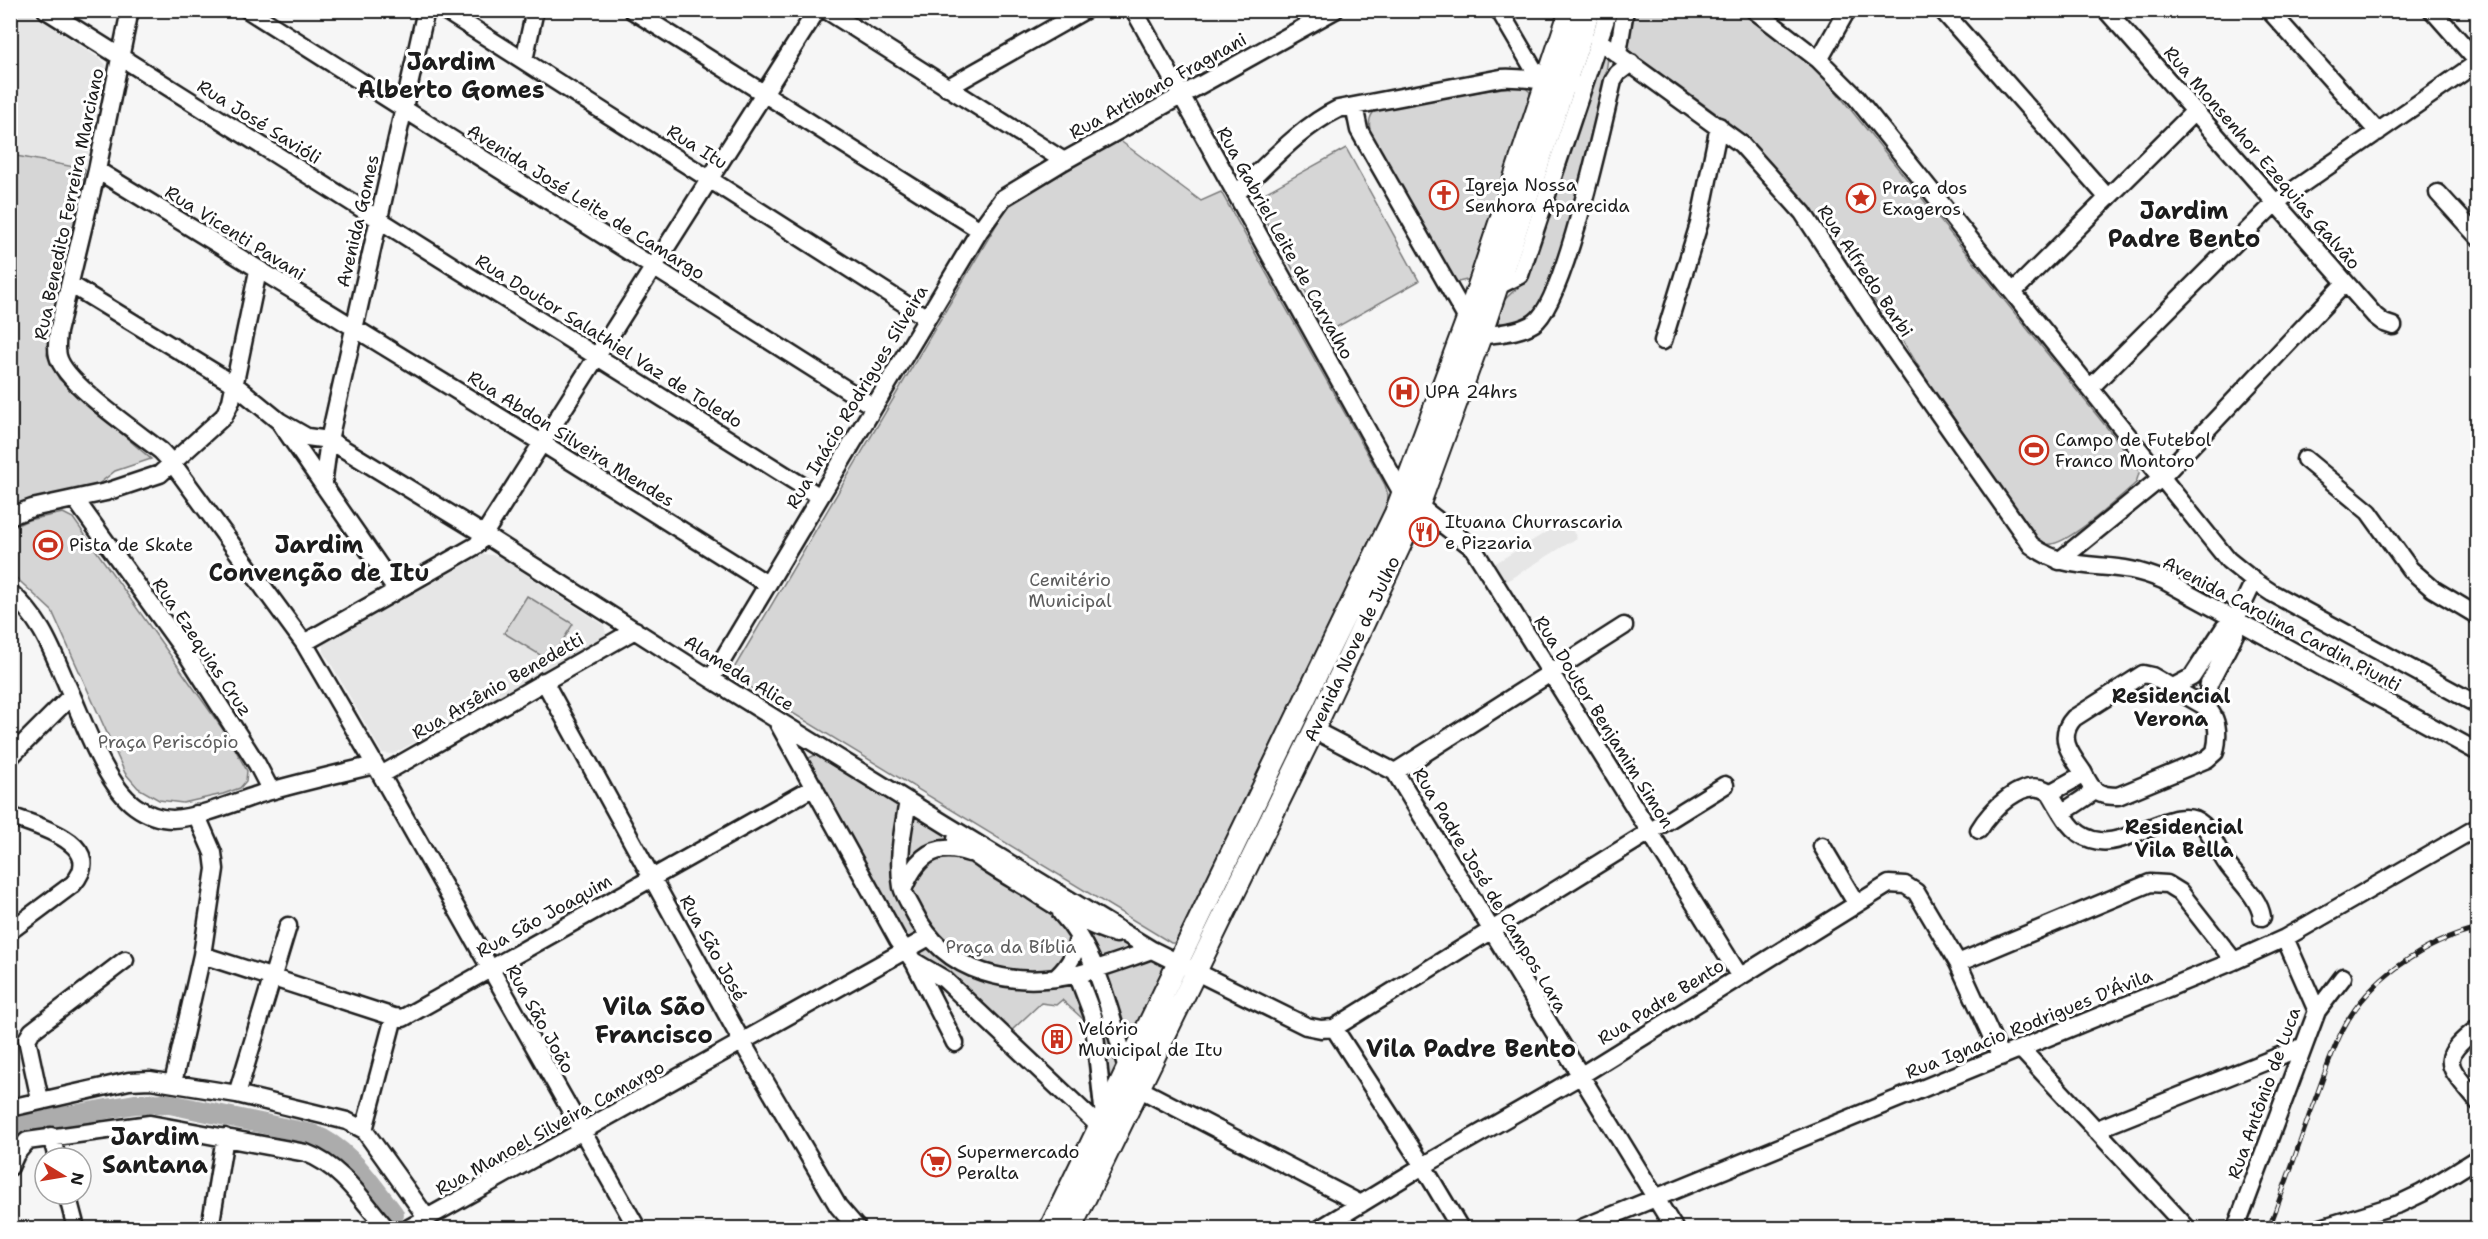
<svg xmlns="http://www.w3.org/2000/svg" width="2488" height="1239" font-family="'Shantell Sans',sans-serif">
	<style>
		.built { fill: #e6e6e6 }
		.green { fill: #d6d6d6; stroke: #797979; stroke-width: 1.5 }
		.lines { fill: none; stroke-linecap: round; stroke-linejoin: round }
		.river { stroke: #acacac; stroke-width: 20 }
		.minor-casing { stroke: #1c1c1c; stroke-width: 21 }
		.major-casing { stroke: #1c1c1c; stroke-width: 24 }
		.minor { stroke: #fff; stroke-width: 16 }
		.major { stroke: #fff; stroke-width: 20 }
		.rail-casing { stroke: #1c1c1c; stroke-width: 5 }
		.rail { stroke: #fff; stroke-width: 3; stroke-dasharray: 9; stroke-linecap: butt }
		.labels { text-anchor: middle; stroke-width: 6; stroke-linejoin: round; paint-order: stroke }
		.street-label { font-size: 18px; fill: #1c1c1c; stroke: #fff }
		.poi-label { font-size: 18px; fill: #1c1c1c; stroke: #fff; text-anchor: start }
		.park-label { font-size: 18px; fill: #5d5d5d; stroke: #fff }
		.neighbourhood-label { font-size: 20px; font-weight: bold; fill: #1c1c1c; stroke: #fff }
		.district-label { font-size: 24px; font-weight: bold; fill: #1c1c1c; stroke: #fff }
	</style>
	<rect width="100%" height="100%" fill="#f6f6f6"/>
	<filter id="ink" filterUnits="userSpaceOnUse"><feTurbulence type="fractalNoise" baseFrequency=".0167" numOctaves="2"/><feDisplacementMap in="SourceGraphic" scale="12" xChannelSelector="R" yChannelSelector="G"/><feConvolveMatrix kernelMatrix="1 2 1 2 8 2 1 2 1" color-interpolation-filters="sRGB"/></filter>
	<g filter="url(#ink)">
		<path class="built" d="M 10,11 L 28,11 L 102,60 L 106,65 L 85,169 L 11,155 Z
			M 1566,520 L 1577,538 L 1505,582 L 1494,564 Z
			M 484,554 L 498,556 L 604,625 L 606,634 L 603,638 L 393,754 L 382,753 L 323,650 L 323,644 Z"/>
		<path class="green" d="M 1630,11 L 1739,11 L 1818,69 L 2137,465 L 2139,473 L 2136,483 C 2121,496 2065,548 2047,544 C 2044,543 2041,541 2038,539 L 1923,374 L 1897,331 L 1774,167 L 1733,126 L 1709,108 L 1624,47 Z
			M 1602,52 L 1607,54 L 1608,58 L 1604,85 L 1581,201 L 1536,317 L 1505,326 L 1499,322 C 1499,295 1512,296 1527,279 Z
			M 1522,85 L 1530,92 L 1530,104 L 1471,279 L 1458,282 L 1451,277 L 1371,136 C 1368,123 1368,113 1381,107 Z
			M 1119,140 L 1201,201 L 1221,192 L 1385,485 L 1388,495 L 1387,505 L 1175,943 L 1171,943 L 730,675 L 1008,205 Z
			M 1346,148 L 1419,281 L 1328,332 L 1254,199 Z
			M 11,155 L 85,169 L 47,355 L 59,379 L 151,459 L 115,471 L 96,486 L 11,511 Z
			M 63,513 L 73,518 L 229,738 L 247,771 L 246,781 L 240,788 L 223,794 L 183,803 L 159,800 L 138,788 L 125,773 L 52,611 L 11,573 L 11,528 L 28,520 Z
			M 527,596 L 573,624 L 550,661 L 504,633 Z
			M 815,755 L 1165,965 L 1165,974 L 1107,1094 L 1092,1099 L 1083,1019 L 1062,1000 L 1056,1005 L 1041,1003 L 1011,1031 L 926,959 L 905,935 L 809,764 L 809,758 Z"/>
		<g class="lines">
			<path class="river" d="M 10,1129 L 21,1124 L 135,1104 L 165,1103 L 312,1134 C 349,1148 370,1183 394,1214"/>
			<g class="minor-casing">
				<path id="minor" d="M 46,10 L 820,497
					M 130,10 L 97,170 L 58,332 C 57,340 56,348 58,356 C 64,383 137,432 161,451 L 173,464 L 304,643 L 381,775 L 637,1228
					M 248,10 L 874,407
					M 444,10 L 927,318
					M 632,10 L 980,230
					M 826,10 L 1064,161
					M 1134,10 L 1403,495
					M 1499,10 L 1533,68 L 1546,82
					M 1754,10 L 1819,60 L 1854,95 L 2228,560 L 2254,581 L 2272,593 L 2478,705
					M 1942,10 L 2108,198
					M 2106,10 L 2375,316 L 2384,323 L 2393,326
					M 2269,10 L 2378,132
					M 2432,10 L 2478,62
					M 1598,40 L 1741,144 L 1803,213 L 1877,326 L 2031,545 C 2064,570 2093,563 2131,570 C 2142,572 2153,576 2163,580 L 2478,752
					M 1618,53 L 1625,10
					M 524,60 L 535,10
					M 1819,60 L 1847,10
					M 947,88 L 1085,10
					M 1354,106 L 1359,130 L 1467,319
					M 97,170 L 542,443 L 767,584
					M 2438,193 L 2478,237
					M 1236,194 C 1267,165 1299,128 1338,109 L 1501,78 C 1529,76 1555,85 1583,86
					M 70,284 L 235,385 L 279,421 L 396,590
					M 1498,286 L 1520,275 L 1609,10
					M 2013,292 L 2195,111
					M 1481,336 C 1498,333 1518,333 1534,323 C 1564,304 1603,123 1613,81 L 1618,73 L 1631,63
					M 1663,341 L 1699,224 L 1719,126
					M 2090,388 L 2275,203 L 2478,62
					M 279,421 L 307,437 L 329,440 L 485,535 L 711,679 L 945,824 L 1152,950 L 1306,1026 L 1321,1029 L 1334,1028 L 1725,785
					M 2305,459 L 2369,512 L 2410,569 L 2433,589 L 2478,616
					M 323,485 L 329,440 L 426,10
					M 75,499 L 186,653 L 257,764 L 271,791
					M 1419,506 L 1473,548 L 1739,975
					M 10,516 L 32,508 L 106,492 L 160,474 L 224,416 L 231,401 L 258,271
					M 2059,561 L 2161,478 L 2345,283
					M 10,592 C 46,624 53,655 72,696 C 86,728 107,786 135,806 C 146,814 159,819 173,819 C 197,818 236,802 260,794 C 298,783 337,774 375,765
					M 304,643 L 477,545 L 817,10
					M 711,679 L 980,230 L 1003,198 L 1064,161 L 1335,10
					M 544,681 L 742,1042 L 838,1206 L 857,1228
					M 2173,687 L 2192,677 L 2224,628 L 2236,619
					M 2206,707 L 2152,676 L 2143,674 L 2074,718 C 2056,737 2071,755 2083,772 C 2086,778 2090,787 2096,791 C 2103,796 2111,796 2118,796 L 2207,759 L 2215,752 C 2219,735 2219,719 2206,707 L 2209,684 L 2235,634 L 2236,619 L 2254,581
					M 778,723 L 898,940 L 914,962 L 955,1043
					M 1314,730 L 1395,772 L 1674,1228
					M 10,757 L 71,696
					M 1395,772 L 1624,626
					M 381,775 L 635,630
					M 2050,793 L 2084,774
					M 908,801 C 903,830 897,858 902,887 C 904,895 910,904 914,912 C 945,975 1014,989 1078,974 C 1103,968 1128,958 1152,950
					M 2062,813 L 2095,791
					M 10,816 C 37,826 108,844 73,884 L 10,931
					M 1979,830 C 1990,811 2024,775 2049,792 C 2052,795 2054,800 2056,803 C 2067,822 2076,838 2099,841 C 2131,846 2179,801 2203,825 C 2213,835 2218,852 2227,864 C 2238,880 2259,897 2262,917
					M 956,839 C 978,860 1004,874 1029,889 C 1057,907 1084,925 1116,934
					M 1822,846 L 1856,903
					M 903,890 C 915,859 934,840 969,853
					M 1061,913 C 1100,955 1110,1017 1128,1071
					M 202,955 L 394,1017 L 403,1018 L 814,787
					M 915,962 L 944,979 L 1100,1127
					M 1958,963 L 2150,883 L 2167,884 L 2180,892 L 2234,961
					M 1077,974 L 1093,1016 L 1104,1117
					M 1057,977 C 1070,964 1076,954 1078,936
					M 2317,1011 L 2343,977
					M 1334,1028 L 1423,1166 L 1460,1228
					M 2478,1028 C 2435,1061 2449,1065 2478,1102
					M 2021,1049 L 2187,1228
					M 173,1083 L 202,955 L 215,869 L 213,853 L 196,814
					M 1140,1089 L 1361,1204
					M 237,1094 L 288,926
					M 40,1100 L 27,1039 L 32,1031 L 125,960
					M 10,1108 L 129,1081 L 150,1080 L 237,1094 L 347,1121 L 364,1130 L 427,1218
					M 364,1130 L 394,1017
					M 2095,1130 L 2302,1047
					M 51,1136 L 57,1158
					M 10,1167 L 16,1154 L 27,1141 L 150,1124 L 306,1153 C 341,1166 362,1200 386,1228
					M 67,1194 L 76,1228
					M 210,1228 L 225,1137
					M 409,1228 L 929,937
					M 1321,1228 L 1423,1166 L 1580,1076 L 1889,884 L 1905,885 L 1916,892 L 1958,963 L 2001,1057
					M 1582,1228 L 2234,961 L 2285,938 L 2478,827
					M 2236,1228 L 2317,1011 L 2285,938
					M 2321,1228 L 2399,1204 L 2422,1193 L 2478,1158"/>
			</g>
			<g class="major-casing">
				<path id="major" d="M 1050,1228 L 1395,513 L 1467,319 L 1570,10
					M 1071,1228 L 1314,730 L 1419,506 L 1481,336 L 1590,10"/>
			</g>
			<use href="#minor" class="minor"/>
			<use href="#major" class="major"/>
			<g class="rail-casing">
				<path id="rail" d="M 2269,1228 C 2283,1191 2296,1154 2309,1116 C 2320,1088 2329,1058 2342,1031 C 2366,981 2425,941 2478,929"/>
			</g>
			<use href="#rail" class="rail"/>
		</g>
	</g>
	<defs>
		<g id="church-ring" transform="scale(1.5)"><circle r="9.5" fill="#fff" stroke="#c8321e" stroke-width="1.5"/><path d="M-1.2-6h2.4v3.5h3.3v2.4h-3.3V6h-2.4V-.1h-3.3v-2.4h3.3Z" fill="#c8321e"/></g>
		<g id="sight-ring" transform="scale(1.5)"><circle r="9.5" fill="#fff" stroke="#c8321e" stroke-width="1.5"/><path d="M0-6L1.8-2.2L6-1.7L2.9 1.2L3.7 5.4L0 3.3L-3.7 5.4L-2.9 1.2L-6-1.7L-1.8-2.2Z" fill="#c8321e"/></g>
		<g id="hospital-ring" transform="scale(1.5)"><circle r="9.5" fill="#fff" stroke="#c8321e" stroke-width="1.5"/><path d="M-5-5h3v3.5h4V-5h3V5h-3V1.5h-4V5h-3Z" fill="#c8321e"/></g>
		<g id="stadium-ring" transform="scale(1.5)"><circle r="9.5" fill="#fff" stroke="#c8321e" stroke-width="1.5"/><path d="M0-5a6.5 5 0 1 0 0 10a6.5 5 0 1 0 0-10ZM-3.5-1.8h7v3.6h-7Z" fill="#c8321e"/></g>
		<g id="restaurant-ring" transform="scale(1.5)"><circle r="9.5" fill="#fff" stroke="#c8321e" stroke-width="1.5"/><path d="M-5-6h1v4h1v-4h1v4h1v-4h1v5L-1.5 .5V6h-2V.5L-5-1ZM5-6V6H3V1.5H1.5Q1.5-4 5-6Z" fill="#c8321e"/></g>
		<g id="building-ring" transform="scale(1.5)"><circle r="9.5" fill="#fff" stroke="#c8321e" stroke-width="1.5"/><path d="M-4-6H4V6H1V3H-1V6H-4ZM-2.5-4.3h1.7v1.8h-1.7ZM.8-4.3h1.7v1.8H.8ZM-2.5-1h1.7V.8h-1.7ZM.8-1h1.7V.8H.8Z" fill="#c8321e"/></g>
		<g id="supermarket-ring" transform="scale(1.5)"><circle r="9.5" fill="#fff" stroke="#c8321e" stroke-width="1.5"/><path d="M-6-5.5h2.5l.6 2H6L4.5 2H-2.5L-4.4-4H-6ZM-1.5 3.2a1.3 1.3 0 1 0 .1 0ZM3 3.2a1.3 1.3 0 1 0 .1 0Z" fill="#c8321e"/></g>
	</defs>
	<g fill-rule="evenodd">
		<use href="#church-ring" x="1444" y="195"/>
		<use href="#sight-ring" x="1861" y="198"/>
		<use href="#hospital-ring" x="1404" y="392"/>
		<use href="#stadium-ring" x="2034" y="450"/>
		<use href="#restaurant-ring" x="1424" y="532"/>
		<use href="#stadium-ring" x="48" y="545"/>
		<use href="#building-ring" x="1057" y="1039"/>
		<use href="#supermarket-ring" x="936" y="1162"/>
	</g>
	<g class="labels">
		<g class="street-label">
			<text transform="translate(1158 86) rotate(-29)" y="6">Rua Artibano Fragnani</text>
			<text transform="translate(259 122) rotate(32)" y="6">Rua José Savióli</text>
			<text transform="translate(697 147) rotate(32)" y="6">Rua Itu</text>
			<text transform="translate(2262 158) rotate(49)" y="6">Rua Monsenhor Ezequias Galvão</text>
			<text transform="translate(586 202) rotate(32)" y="6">Avenida José Leite de Camargo</text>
			<text transform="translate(69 204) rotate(-78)" y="6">Rua Benedito Ferreira Marciano</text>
			<text transform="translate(358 221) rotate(-77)" y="6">Avenida Gomes</text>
			<text transform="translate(235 233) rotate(32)" y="6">Rua Vicenti Pavani</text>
			<text transform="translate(1285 243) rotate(61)" y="6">Rua Gabriel Leite de Carvalho</text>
			<text transform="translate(1865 271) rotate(56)" y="6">Rua Alfredo Barbi</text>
			<text transform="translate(609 341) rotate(32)" y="6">Rua Doutor Salathiel Vaz de Toledo</text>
			<text transform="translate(857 397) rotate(-59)" y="6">Rua Inácio Rodrigues Silveira</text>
			<text transform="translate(571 439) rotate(32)" y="6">Rua Abdon Silveira Mendes</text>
			<text transform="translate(2282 624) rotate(28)" y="6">Avenida Carolina Cardin Piunti</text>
			<text transform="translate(202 647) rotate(56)" y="6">Rua Ezequias Cruz</text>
			<text transform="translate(1352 649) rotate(-65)" y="6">Avenida Nove de Julho</text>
			<text transform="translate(739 673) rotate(32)" y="6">Alameda Alice</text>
			<text transform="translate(498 686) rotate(-30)" y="6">Rua Arsênio Benedetti</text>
			<text transform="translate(1604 722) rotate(58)" y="6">Rua Doutor Benjamim Simon</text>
			<text transform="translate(1490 890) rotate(59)" y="6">Rua Padre José de Campos Lara</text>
			<text transform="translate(544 916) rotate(-29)" y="6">Rua São Joaquim</text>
			<text transform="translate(713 948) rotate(61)" y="6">Rua São José</text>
			<text transform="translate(1661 1002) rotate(-32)" y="6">Rua Padre Bento</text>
			<text transform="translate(540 1019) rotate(61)" y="6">Rua São João</text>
			<text transform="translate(2029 1024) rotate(-22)" y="6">Rua Ignacio Rodrigues D'Ávila</text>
			<text transform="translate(2264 1093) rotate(-70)" y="6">Rua Antônio de Luca</text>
			<text transform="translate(550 1128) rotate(-29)" y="6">Rua Manoel Silveira Camargo</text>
		</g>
		<g class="poi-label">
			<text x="1465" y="191">Igreja Nossa<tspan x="1465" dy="21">Senhora Aparecida</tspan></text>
			<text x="1882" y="194">Praça dos<tspan x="1882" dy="21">Exageros</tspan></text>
			<text x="1425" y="398">UPA 24hrs</text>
			<text x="2055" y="446">Campo de Futebol<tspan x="2055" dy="21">Franco Montoro</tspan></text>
			<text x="1445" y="528">Ituana Churrascaria<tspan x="1445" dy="21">e Pizzaria</tspan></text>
			<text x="69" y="551">Pista de Skate</text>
			<text x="1078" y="1035">Velório<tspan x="1078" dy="21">Municipal de Itu</tspan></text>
			<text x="957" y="1158">Supermercado<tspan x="957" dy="21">Peralta</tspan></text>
		</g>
		<g class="park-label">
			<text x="1070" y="586">Cemitério<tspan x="1070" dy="21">Municipal</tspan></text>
			<text x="168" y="748">Praça Periscópio</text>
			<text x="1011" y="953">Praça da Bíblia</text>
		</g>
		<g class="neighbourhood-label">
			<text x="2171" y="703">Residencial<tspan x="2171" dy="23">Verona</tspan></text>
			<text x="2184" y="834">Residencial<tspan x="2184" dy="23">Vila Bella</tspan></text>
		</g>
		<g class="district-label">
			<text x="451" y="70">Jardim<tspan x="451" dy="28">Alberto Gomes</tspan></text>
			<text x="2184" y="219">Jardim<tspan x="2184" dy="28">Padre Bento</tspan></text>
			<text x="319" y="553">Jardim<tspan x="319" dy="28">Convenção de Itu</tspan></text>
			<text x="654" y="1015">Vila São<tspan x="654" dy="28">Francisco</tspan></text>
			<text x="1471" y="1057">Vila Padre Bento</text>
			<text x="155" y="1145">Jardim<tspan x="155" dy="28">Santana</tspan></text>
		</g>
	</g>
	<rect width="2488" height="1239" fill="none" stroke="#fff" stroke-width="36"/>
	<rect x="18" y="18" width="2452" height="1203" fill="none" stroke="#1c1c1c" stroke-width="2" filter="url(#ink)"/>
	<g transform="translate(63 1176) rotate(101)"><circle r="28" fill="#ffffff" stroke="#a4a4a4" stroke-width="1.5"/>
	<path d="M0-4.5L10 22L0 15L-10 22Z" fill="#c8321e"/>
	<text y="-9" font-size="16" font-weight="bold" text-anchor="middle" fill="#1c1c1c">N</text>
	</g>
</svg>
